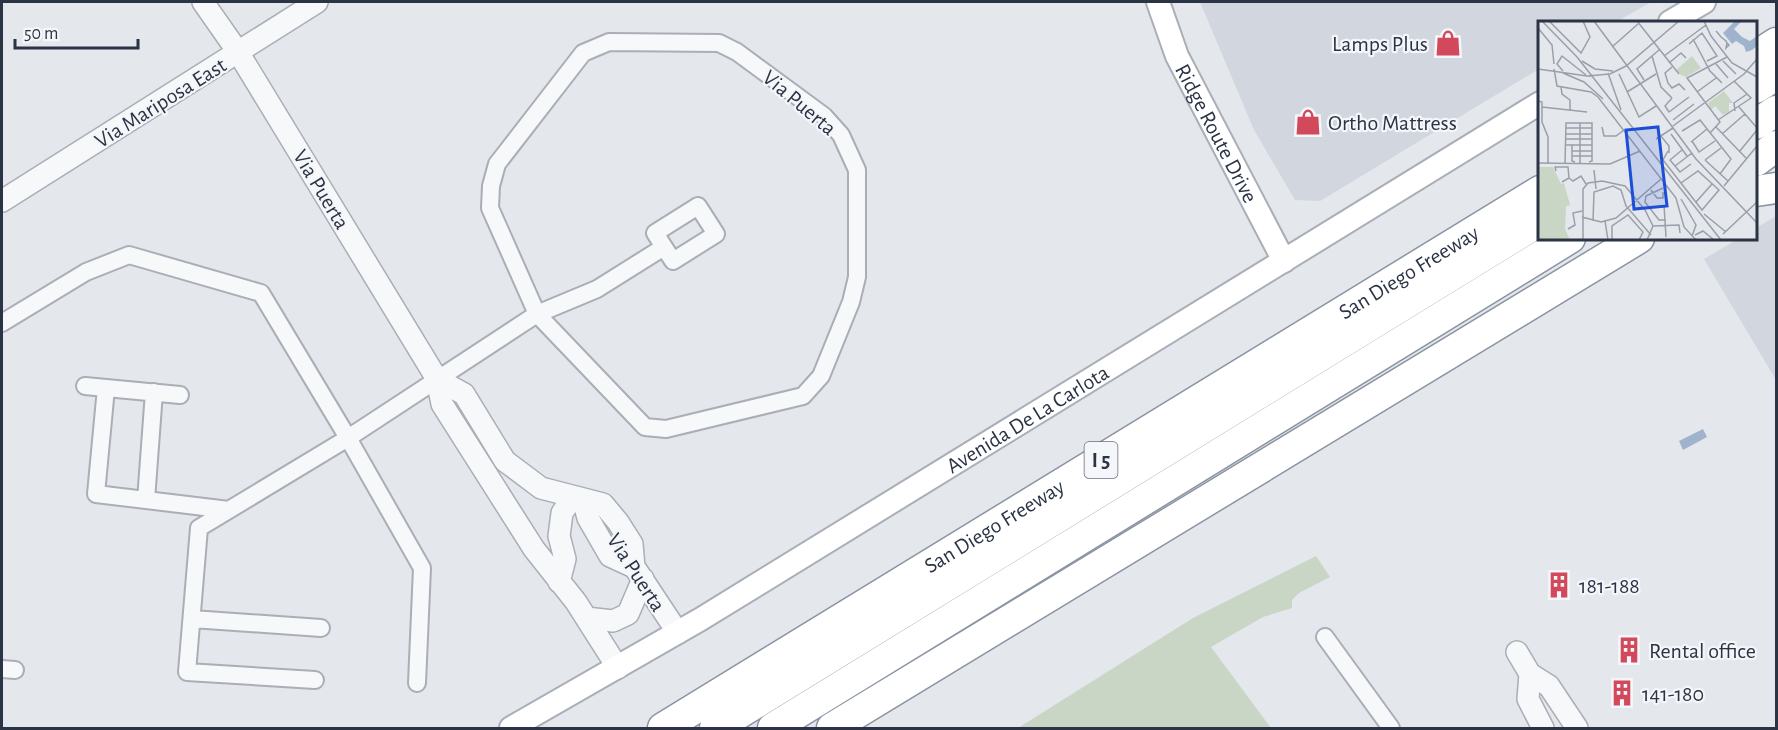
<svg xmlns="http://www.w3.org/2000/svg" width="1778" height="730" font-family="'Alegreya Sans',sans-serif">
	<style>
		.built { fill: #d2d6de }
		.green { fill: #c9d6c5 }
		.water { fill: #9fb4cc }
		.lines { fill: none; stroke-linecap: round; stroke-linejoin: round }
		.minor-casing { stroke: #a9aeb7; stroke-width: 20 }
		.tertiary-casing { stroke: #a9aeb7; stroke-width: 24 }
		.secondary-casing { stroke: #a9aeb7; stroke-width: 26 }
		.motorway-casing { stroke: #8b94a3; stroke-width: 33 }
		.minor { stroke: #f7f8fa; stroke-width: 16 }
		.tertiary { stroke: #f7f8fa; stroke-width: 21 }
		.secondary { stroke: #fff; stroke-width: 22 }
		.motorway { stroke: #fff; stroke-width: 30 }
		.labels { text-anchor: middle; stroke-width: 4.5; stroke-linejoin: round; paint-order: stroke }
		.shield { fill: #f4f6f9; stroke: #676e7b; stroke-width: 1.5 }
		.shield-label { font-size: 21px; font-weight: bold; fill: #2b3445 }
		.poi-label { font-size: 22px; fill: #2b3445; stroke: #f4f6f9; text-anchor: start }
		.street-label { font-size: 22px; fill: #2b3445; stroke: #f4f6f9 }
		.inset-road { fill: none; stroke: #9a9fa9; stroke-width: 1.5 }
		.view { fill: #1d4ed8; fill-opacity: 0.15; stroke: #1d4ed8; stroke-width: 3 }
		.inset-edge { fill: none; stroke: #2b3445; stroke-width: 3 }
	</style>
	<rect width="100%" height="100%" fill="#e4e7ec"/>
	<path class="built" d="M 1200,2 L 1651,2 L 1616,22 L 1540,22 L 1539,69 L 1320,201 L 1295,200 L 1254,130 Z
		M 1776,216 L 1776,380 L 1704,259 L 1738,239 L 1756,238 L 1756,228 Z"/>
	<path class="green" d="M 1316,556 L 1330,577 L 1299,593 L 1292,600 L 1292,608 L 1263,617 L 1211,647 L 1271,728 L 1018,728 L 1193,618 Z"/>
	<path class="water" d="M 1703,429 L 1707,437 L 1683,450 L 1679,441 Z"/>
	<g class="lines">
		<g class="minor-casing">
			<path id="minor" d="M 609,42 L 719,43 L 737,52 L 824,116 L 841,135 L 857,170 L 857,277 L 851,302 L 821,376 L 803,396 L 666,429 L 645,427 L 537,314 L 490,208 L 491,186 L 497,164 L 583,53 Z
				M 2,323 L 86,272 L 129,255 L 261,293 L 348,438 L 422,568 L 417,683
				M 85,386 L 180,395
				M 106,388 L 96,494 L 229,510
				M 146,500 L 154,392
				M 192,619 L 321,628
				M 1325,637 L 1391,728
				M 2,669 L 15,670
				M 315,680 L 187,672 L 199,528 L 348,438 L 537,314 L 597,289 L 664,247 L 655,233 L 698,206 L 716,234 L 673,261 L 664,247"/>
		</g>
		<g class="tertiary-casing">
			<path id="tertiary" d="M 203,2 L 238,52 L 437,379 L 442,404 L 534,549 L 576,602 L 618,668
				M 2,201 L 317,2
				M 437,379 L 464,394 L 505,461 L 541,488 L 603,504 L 618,522 L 632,544 L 634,567
				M 583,499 L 588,518 L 610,556 L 634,567
				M 627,556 L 678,633
				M 559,582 L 565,559 L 559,536 L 562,513 L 573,497
				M 586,618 L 613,621 L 628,614 L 643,579
				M 1517,652 L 1530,674 L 1549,686 L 1577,728
				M 1530,674 L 1528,699 L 1543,728"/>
		</g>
		<g class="secondary-casing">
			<g id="secondary">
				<path id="s1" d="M 1158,2 L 1177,56 L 1284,261"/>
				<path d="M 1670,22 L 1704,2"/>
				<path id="s2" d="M 511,728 L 701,619 L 1540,103"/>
			</g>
		</g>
		<g class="motorway-casing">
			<g id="motorway">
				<path d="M 1756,56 L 1776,43"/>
				<path d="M 1756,88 L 1776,75"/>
				<path d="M 1756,124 L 1776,111"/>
				<path d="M 1756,161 L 1776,146"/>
				<path d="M 1756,191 L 1776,188"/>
				<path id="s3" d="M 663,728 L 1540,191"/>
				<path d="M 715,728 L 1540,221"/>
				<path d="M 773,728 L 1570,238"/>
				<path d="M 832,728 L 1639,238"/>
			</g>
		</g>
		<use href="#minor" class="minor"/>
		<use href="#tertiary" class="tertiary"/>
		<use href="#secondary" class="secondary"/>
		<use href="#motorway" class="motorway"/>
	</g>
	<defs>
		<g id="shop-bare" transform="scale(2.07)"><path d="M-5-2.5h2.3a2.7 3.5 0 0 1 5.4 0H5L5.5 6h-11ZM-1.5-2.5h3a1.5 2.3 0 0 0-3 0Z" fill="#d1495b" stroke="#f4f6f9" stroke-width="2.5" paint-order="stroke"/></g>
		<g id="building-bare" transform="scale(2.07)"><path d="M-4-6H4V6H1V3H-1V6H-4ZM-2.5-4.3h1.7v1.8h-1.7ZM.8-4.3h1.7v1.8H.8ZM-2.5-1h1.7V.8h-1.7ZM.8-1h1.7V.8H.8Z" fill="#d1495b" stroke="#f4f6f9" stroke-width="2.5" paint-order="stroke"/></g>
	</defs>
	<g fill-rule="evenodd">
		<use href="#shop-bare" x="1448" y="43"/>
		<use href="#shop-bare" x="1308" y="122"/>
		<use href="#building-bare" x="1559" y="585"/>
		<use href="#building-bare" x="1629" y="650"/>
		<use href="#building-bare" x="1622" y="693"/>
	</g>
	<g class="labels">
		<rect class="shield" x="1084.5" y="442" width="33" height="36" rx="4.5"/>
		<g class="shield-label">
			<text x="1101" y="467">I 5</text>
		</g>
		<g class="poi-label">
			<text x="1428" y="51" text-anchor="end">Lamps Plus</text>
			<text x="1328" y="130">Ortho Mattress</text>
			<text x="1579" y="593">181-188</text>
			<text x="1649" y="658">Rental office</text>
			<text x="1642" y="701">141-180</text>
		</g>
		<g class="street-label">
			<text transform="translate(160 102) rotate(-32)" y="8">Via Mariposa East</text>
			<text transform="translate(800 102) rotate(40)" y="8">Via Puerta</text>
			<text dy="8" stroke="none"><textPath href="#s1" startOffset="144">Ridge Route Drive</textPath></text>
			<text transform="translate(322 189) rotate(59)" y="8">Via Puerta</text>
			<text dy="8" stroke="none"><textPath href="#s3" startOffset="874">San Diego Freeway</textPath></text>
			<text dy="8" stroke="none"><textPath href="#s2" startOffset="602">Avenida De La Carlota</textPath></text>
			<text dy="8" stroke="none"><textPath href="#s3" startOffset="388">San Diego Freeway</textPath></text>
			<text transform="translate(637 572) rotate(57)" y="8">Via Puerta</text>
		</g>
	</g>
	<g transform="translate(1538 21)">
		<rect width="219" height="219" fill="#e4e7ec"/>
		<path d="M 154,35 L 163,47 L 148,56 L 143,54 L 138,49 ZM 186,70 L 195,82 L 191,82 L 191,91 L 185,94 L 177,85 L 173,89 L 170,82 ZM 0,146 L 15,146 L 23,163 L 26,162 L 32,184 L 28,185 L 27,208 L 32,219 L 0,219 Z" fill="#c9d6c5"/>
		<path d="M 197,0 L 204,0 L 196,8 L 204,16 L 212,20 L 219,15 L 219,25 L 214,29 L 208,31 L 206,25 L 198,20 L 194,23 L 185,12 Z" fill="#9fb4cc"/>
		<path class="inset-road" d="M 4,0 L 39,36 L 183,219M 11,0 L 43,32 L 52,16 L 45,0M 56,0 L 158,138 L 219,202M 99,0 L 141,53M 166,0 L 173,15 L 194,42 L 219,56M 0,7 L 14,24 L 16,43M 178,10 L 179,11 L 183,16 L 188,20 L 189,22 L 191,24 L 188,27 L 189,22M 155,18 L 172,50 L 184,62M 151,23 L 164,12 L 179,35 L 169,40M 74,26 L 100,3M 114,35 L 123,66 L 134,77M 126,35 L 168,4M 44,40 L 57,48 L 75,50M 185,40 L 198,53M 131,42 L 143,32 L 148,37M 178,43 L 190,57M 134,46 L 127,52 L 130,62 L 134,67 L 141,63 L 147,69M 0,48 L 49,55 L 72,53 L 88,45 L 141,0M 16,48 L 19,65 L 53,71 L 60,76 L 138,177 L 146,206 L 158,219M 25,50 L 19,43 L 24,35 L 48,54M 25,52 L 46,61 L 65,78M 70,52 L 83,89M 81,53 L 101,96 L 118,85M 106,59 L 99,48 L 121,29M 23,66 L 24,73 L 32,79 L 32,90M 89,71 L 118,53M 159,71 L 178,57M 134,77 L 127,85 L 131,91 L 151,76M 0,80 L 4,81 L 4,101 L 10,116 L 10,142M 4,86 L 49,91M 201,86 L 219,107M 197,90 L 196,82 L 209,73M 135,99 L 156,83M 180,99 L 213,77 L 196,60M 42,102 L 42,143M 135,105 L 206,53 L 219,38M 64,106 L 66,115 L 78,115 L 86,109M 178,106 L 208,137M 28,107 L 54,107M 144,110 L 162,99 L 193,138 L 182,153M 172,112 L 182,101 L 149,57 L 189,36M 28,113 L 54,113M 133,113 L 149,135M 184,113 L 207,93M 122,114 L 131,125 L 131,132M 28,118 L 54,118M 118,118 L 135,107M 154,120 L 161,131 L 177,120M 153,121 L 169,108M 28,124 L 54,124M 34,124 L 34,140 L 37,141M 144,129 L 132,139 L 142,151 L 153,143M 34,130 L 54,130M 130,130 L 125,139 L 164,189 L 181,169 L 160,150 L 143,162M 201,131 L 219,109M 34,135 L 54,135M 167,139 L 190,160M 167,139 L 183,127M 0,142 L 72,143 L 102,130M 27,143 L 28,102 L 54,102 L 54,140 L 51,141M 137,145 L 154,132M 56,149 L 58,168M 18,150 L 17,146 L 30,146 L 31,157 L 24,161M 31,157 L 35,160 L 43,155 L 48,163M 186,165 L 219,125M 125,167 L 108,175 L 107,181 L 121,199 L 128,199M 113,169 L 119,177 L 125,177 L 125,171M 143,178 L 158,204 L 154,215M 158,181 L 174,163M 126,184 L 128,216M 166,193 L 188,211M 44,196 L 63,201 L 78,197 L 123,158M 55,200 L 56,171 L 75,165 L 83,169 L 88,185 L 113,214M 67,200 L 70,219M 115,205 L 141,204 L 142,212M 30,208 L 37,204 L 35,192 L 44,190M 185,213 L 219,181M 157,214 L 165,210 L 176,219M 45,219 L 45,168 L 50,162 L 64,160 L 87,165 L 107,189 L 115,205 L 109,219M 74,219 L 74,205 L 90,194 L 105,211 L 101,219"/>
		<path class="view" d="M 120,106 L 129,185 L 96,188 L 88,109 Z"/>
		<rect width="219" height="219" class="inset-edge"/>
	</g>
	<rect width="1778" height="730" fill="none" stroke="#2b3445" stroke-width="6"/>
	<path d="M15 39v9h123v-9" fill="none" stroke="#2b3445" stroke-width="3"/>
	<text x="24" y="39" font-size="18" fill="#2b3445" stroke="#f4f6f9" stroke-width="4.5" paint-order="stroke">50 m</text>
</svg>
